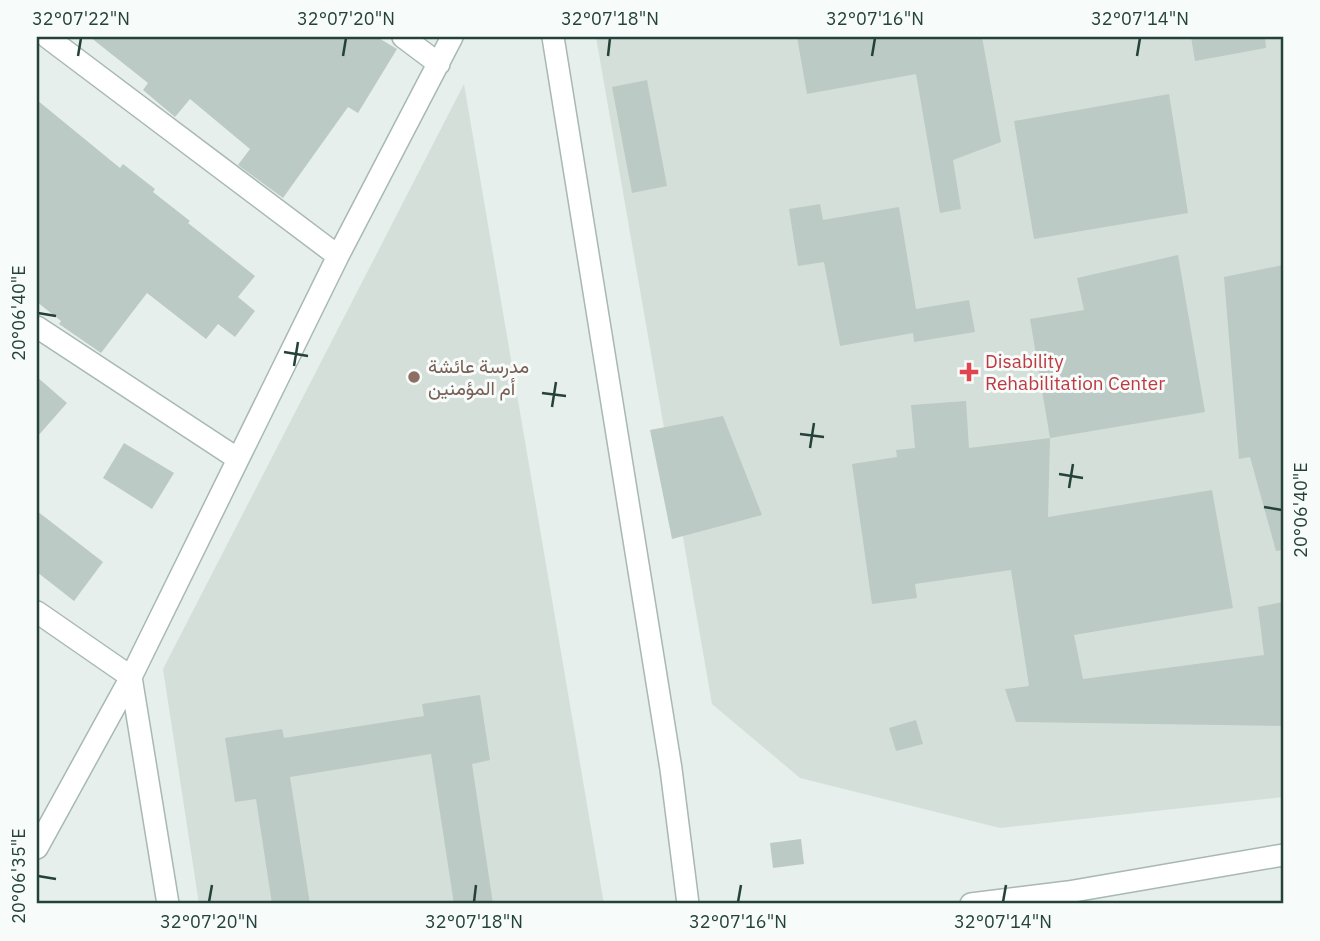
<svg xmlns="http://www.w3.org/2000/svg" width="1320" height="941" font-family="'IBM Plex Sans',Vazirmatn,sans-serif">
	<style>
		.built { fill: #d4dfda }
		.building { fill: #bbcac4 }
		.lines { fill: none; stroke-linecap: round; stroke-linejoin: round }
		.minor-casing { stroke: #a8b8b2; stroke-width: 24 }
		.tertiary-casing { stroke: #a8b8b2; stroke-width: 24 }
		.minor { stroke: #fff; stroke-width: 21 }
		.tertiary { stroke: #fff; stroke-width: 21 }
		.ticks { fill: none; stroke: #24423a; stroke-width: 2.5 }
		.health-dot { fill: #e0444e; stroke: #f7fbf9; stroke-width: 2.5 }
		.education-dot { fill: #8d6e63; stroke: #f7fbf9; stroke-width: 2.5 }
		.labels { text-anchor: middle; stroke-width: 6; stroke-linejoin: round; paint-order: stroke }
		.health-label { font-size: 19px; fill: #be3a42; stroke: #f7fbf9; text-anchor: start }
		.education-label { font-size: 19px; fill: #785e54; stroke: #f7fbf9; text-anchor: start }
		.neatline { fill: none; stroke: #24423a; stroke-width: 2.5 }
		.ticks-label { font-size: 18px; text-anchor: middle; fill: #24423a }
	</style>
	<rect width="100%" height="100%" fill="#e6efeb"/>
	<path class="built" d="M 596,37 L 1283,37 L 1283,797 L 1000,828 L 800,778 L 712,704 Z
		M 464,84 L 604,904 L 199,904 L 163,669 Z"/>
	<path class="building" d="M 90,37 L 377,37 L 397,49 L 358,113 L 348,107 L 283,198 L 238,165 L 250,149 L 190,99 L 175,117 L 143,90 L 148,83 Z
		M 797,37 L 982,37 L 1001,142 L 953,160 L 961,209 L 940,213 L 916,74 L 807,94 Z
		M 1191,37 L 1265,37 L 1266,48 L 1195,61 Z
		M 647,80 L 667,186 L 632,193 L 612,87 Z
		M 1169,94 L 1188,213 L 1034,239 L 1014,121 Z
		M 37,100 L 120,168 L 123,164 L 155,189 L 153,192 L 190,221 L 188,223 L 255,276 L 238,297 L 255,311 L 235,337 L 218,324 L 206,339 L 147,293 L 101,353 L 59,324 L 61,321 L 37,302 Z
		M 820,204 L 823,220 L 899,207 L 916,309 L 969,300 L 975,332 L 914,342 L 913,333 L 840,346 L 824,262 L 798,266 L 789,209 Z
		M 1178,255 L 1205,412 L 1050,438 L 1030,319 L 1084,310 L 1077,278 Z
		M 1283,265 L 1283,550 L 1276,551 L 1250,457 L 1239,459 L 1224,277 Z
		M 37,377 L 67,403 L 37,437 Z
		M 966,401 L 969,448 L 1050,438 L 1048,517 L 1212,490 L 1233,608 L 1074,635 L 1083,679 L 1264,655 L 1258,607 L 1283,602 L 1283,726 L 1016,722 L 1005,689 L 1029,686 L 1011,570 L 915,584 L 917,598 L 872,604 L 852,464 L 897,457 L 896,450 L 915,448 L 911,405 Z
		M 723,416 L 762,515 L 672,539 L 650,430 Z
		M 124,443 L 174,473 L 152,509 L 103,478 Z
		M 37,511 L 103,562 L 74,601 L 37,572 Z
		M 480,695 L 490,760 L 472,764 L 493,904 L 454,904 L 431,754 L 290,777 L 310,904 L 272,904 L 256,799 L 235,802 L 225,738 L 282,729 L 284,738 L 424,716 L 422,704 Z
		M 916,720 L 923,744 L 896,751 L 889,728 Z
		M 801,839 L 804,864 L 773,868 L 770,843 Z"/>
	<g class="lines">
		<g class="minor-casing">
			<path id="minor" d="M 47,37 L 338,256
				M 403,37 L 439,64
				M 553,37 L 671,769 L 688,904
				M 37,327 L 238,459
				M 37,612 L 131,677 L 168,904
				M 37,848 L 131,677 L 338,256 L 452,37"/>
		</g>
		<g class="tertiary-casing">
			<path id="tertiary" d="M 971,904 L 1068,892 L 1283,855"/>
		</g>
		<use href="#minor" class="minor"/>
		<use href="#tertiary" class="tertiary"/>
	</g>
	<path class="ticks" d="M 78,56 L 81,38M 343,56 L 346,38M 608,56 L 610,38M 872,56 L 875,38M 1137,56 L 1140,38M 38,313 L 56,316M 284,352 L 308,356M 294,366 L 298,342M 542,393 L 566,396M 552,407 L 556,382M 800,434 L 824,437M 810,448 L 814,423M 1059,474 L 1083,478M 1069,488 L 1073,464M 1264,507 L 1282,510M 38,876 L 56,879M 209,902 L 212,885M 474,902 L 476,885M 738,902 L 741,885M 1003,902 L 1006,885"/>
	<path class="health-dot" d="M965.5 361.5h7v7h7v7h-7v7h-7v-7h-7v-7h7z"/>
	<circle class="education-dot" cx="414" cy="377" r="7"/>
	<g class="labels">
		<g class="health-label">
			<text x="985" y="368">Disability<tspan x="985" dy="22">Rehabilitation Center</tspan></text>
		</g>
		<g class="education-label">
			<text x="428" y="373">مدرسة عائشة<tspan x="428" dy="22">أم المؤمنين</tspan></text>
		</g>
	</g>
	<rect width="1320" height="941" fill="none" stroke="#f7fbf9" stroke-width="77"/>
	<rect x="38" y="38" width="1244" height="864" class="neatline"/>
	<g class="ticks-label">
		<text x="81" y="25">32°07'22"N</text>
		<text x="346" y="25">32°07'20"N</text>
		<text x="610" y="25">32°07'18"N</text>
		<text x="875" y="25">32°07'16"N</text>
		<text x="1140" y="25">32°07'14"N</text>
		<text transform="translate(19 313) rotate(-90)" y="6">20°06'40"E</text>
		<text transform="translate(1301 510) rotate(-90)" y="6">20°06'40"E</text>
		<text transform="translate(19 876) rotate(-90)" y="6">20°06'35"E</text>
		<text x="209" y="928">32°07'20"N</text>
		<text x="474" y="928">32°07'18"N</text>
		<text x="738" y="928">32°07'16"N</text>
		<text x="1003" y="928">32°07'14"N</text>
	</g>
</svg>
